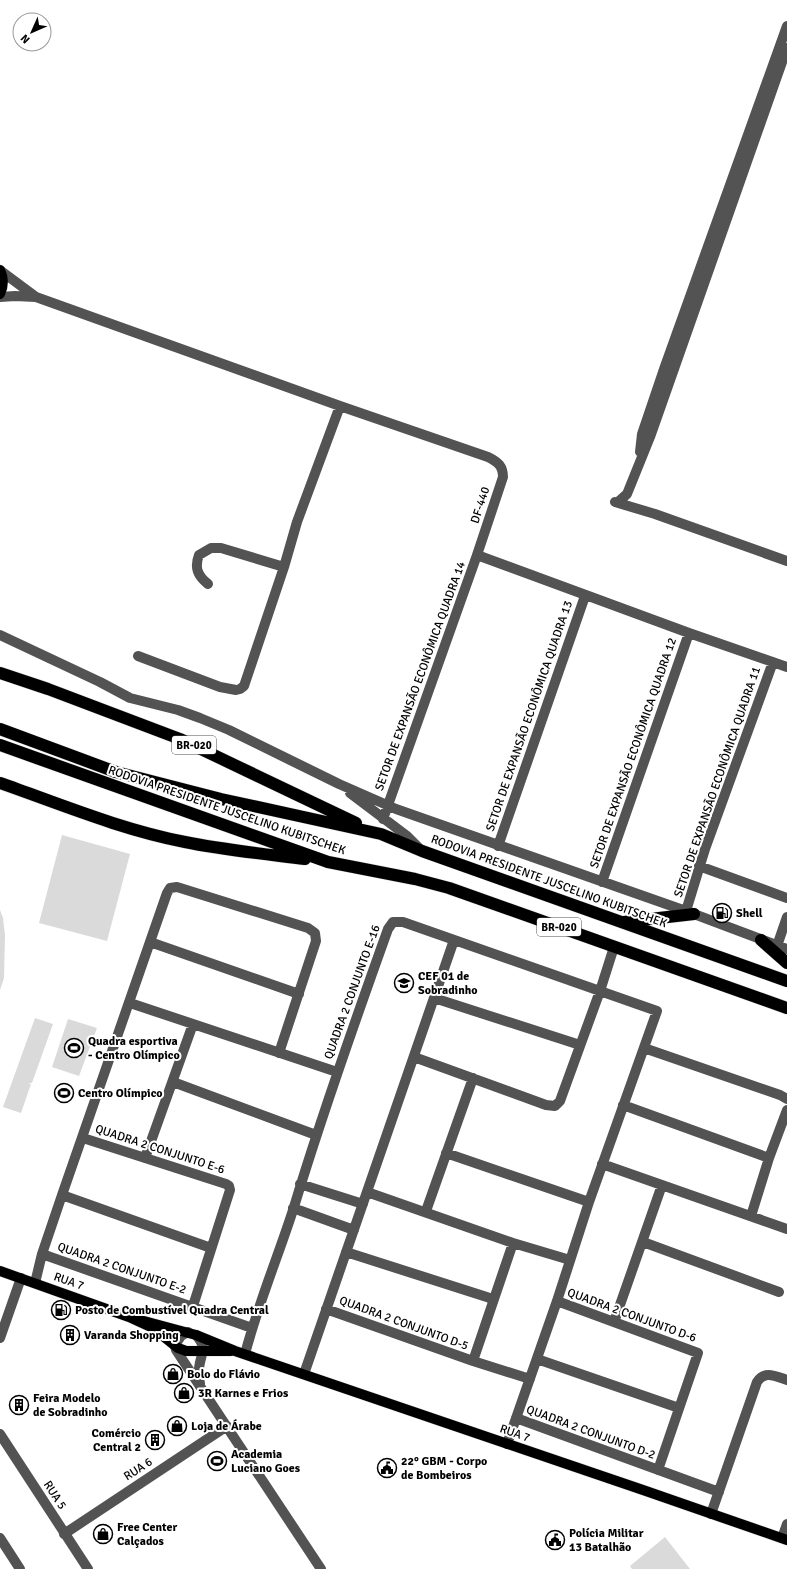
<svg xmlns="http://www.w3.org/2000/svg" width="787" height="1569" font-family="Signika,sans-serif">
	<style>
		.grass { fill: #dadada }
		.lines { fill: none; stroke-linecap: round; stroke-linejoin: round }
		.major-casing { stroke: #dbdbdb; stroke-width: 11 }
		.highway-casing { stroke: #dbdbdb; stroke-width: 13 }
		.minor { stroke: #535353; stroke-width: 10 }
		.major { stroke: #000; stroke-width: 10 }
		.highway { stroke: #000; stroke-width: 12 }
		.labels { text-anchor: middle; stroke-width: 4; stroke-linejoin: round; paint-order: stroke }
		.shield { fill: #fff; stroke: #4c4c4c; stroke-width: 1 }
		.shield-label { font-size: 11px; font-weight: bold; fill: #000 }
		.street-label { font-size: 12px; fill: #000; stroke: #fff }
		.poi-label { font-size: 12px; font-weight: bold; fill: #000; stroke: #fff; text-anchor: start }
	</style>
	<rect width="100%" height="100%" fill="#fff"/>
	<path class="grass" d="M 62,835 L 130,854 L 107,941 L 39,923 Z
		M 0,910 L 3,918 L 5,935 L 4,978 L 0,990 Z
		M 35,1018 L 53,1024 L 32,1083 L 28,1083 L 31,1084 L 21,1113 L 3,1107 Z
		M 68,1019 L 97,1028 L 79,1076 L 52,1067 Z
		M 665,1537 L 690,1569 L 632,1569 L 630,1566 Z"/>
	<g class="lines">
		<g class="major-casing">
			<path id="major" d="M 0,270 C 4,278 4,285 0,294
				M 0,1271 L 129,1317 L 153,1328 L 178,1348 L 186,1351 L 231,1351
				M 129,1317 L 196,1335 L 235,1351 L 643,1490 L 787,1540"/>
		</g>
		<g class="highway-casing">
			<path id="highway" d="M 0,673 L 48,689 L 180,739 L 356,823
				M 0,729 L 116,772 L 221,799 L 381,834 L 422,851 L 787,981
				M 0,745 L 328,862 L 415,879 L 449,888 L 787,1008
				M 0,783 C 60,804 122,830 185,842 C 224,850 265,854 305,859
				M 624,922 L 694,914
				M 761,940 L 787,963"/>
		</g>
		<path class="minor" d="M 1,271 L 36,297
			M 0,297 L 15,296 L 36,297 L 340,406 L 488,457 C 498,462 503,466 503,477 L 477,555 L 383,819
			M 640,452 L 642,434 L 664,369 L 787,26
			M 615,502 L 655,514 L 787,561
			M 618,502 L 627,494 L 650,437 L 787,48
			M 477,555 L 689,633 L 787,667
			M 208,584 C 198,576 194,568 199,555 L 211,548 L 221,548 L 284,567
			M 0,635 L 100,682 L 130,698 L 178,710 L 200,718 L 229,730 L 339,784 L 396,809 L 686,911 L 787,949
			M 138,656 L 220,687 L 236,690 L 240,689 L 244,686 L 284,567 L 297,522 L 340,406
			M 350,793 L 407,836 L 420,849
			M 498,846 L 585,596
			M 699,866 L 787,898
			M 602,882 L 689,633
			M 686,911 L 705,849 L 773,662
			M 150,942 L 299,994
			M 777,946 L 787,917
			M 434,998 L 580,1045
			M 130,1003 L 337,1072
			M 644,1048 L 780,1095 L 787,1099
			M 414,1057 L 546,1105 L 555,1106 L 560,1101 L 600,991 L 614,947
			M 173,1082 L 316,1135
			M 623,1105 L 769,1158
			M 83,1138 L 226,1184 L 229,1186 L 230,1190 L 193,1306
			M 446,1153 L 589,1202
			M 145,1158 L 193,1024
			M 602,1164 L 787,1229
			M 300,1184 L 363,1204
			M 367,1192 L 513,1243 L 570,1260
			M 62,1195 L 211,1248
			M 293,1208 L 354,1230
			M 426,1211 L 473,1078
			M 751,1216 L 769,1158 L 787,1110
			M 643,1242 L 779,1292
			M 346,1252 L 493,1299
			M 42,1254 L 252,1328
			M 35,1283 L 42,1254 L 62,1195 L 167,893 L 170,888 L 177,887 L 308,928 L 315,933 L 316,941 L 279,1053
			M 557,1301 L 698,1353 L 658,1470
			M 326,1309 L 473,1361 L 530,1379
			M 614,1322 L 662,1185
			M 188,1332 L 181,1336 L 175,1345 L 176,1350 L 321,1569
			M 196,1335 C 208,1349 201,1352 199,1368 C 199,1373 199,1379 200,1384
			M 0,1338 L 21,1278
			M 245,1354 C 258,1304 278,1257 294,1207 C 322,1114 355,1021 388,929 L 393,922 L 403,922 L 657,1011 L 589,1202 L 557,1301 L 507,1444
			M 537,1359 L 679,1408
			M 473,1361 L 513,1243
			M 304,1374 L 454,940
			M 516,1418 L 719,1492
			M 0,1434 L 88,1569
			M 711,1514 L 757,1382 C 765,1370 775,1376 787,1380
			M 64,1534 L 227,1426
			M 0,1538 L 20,1569
			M 782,1538 L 787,1524"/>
		<use href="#major" class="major"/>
		<use href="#highway" class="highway"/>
	</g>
	<defs>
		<g id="fuel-ring" transform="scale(1)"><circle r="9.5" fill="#fff" stroke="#000" stroke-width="1.5"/><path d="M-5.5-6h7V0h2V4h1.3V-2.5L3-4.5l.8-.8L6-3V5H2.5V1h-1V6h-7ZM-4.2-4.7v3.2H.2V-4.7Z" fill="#000"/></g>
		<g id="school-ring" transform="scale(1)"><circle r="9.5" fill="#fff" stroke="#000" stroke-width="1.5"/><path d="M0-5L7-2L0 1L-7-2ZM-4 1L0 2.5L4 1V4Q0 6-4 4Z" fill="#000"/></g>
		<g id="stadium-ring" transform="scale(1)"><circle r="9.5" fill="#fff" stroke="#000" stroke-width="1.5"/><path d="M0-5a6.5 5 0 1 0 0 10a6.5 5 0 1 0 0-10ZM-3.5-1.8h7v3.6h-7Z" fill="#000"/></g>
		<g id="building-ring" transform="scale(1)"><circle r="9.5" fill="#fff" stroke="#000" stroke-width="1.5"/><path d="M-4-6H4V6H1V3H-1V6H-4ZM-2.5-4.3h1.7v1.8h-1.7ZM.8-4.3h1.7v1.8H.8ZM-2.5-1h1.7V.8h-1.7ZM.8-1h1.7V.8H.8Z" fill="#000"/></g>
		<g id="shop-ring" transform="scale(1)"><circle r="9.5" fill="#fff" stroke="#000" stroke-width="1.5"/><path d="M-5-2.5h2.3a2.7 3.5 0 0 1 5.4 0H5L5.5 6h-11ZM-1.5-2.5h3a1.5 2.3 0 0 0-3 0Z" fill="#000"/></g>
		<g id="civic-ring" transform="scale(1)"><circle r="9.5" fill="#fff" stroke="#000" stroke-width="1.5"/><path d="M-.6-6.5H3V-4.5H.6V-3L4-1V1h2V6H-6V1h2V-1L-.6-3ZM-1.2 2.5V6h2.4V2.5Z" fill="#000"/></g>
	</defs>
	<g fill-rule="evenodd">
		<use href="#fuel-ring" x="722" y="913"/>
		<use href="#school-ring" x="404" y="983"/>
		<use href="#stadium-ring" x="74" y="1048"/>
		<use href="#stadium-ring" x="64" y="1093"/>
		<use href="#fuel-ring" x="61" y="1310"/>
		<use href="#building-ring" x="70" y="1335"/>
		<use href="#shop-ring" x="173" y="1374"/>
		<use href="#shop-ring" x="184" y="1393"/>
		<use href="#building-ring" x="19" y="1405"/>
		<use href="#shop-ring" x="177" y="1426"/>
		<use href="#building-ring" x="155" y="1440"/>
		<use href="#stadium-ring" x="217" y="1461"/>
		<use href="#civic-ring" x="387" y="1468"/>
		<use href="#shop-ring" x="103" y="1534"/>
		<use href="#civic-ring" x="555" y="1540"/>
	</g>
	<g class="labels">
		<g class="shield">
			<rect x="172" y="736" width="44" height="18" rx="3"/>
			<rect x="537" y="918" width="44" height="18" rx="3"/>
		</g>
		<g class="shield-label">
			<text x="194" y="749">BR-020</text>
			<text x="559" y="931">BR-020</text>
		</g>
		<g class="street-label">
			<text transform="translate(480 505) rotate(-72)" y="4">DF-440</text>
			<text transform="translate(420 676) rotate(-70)" y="4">SETOR DE EXPANSÃO ECONÔMICA QUADRA 14</text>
			<text transform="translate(529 716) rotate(-71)" y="4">SETOR DE EXPANSÃO ECONÔMICA QUADRA 13</text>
			<text transform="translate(633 753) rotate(-71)" y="4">SETOR DE EXPANSÃO ECONÔMICA QUADRA 12</text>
			<text transform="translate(717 782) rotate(-71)" y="4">SETOR DE EXPANSÃO ECONÔMICA QUADRA 11</text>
			<text transform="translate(227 810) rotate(19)" y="4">RODOVIA PRESIDENTE JUSCELINO KUBITSCHEK</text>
			<text transform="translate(549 881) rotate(20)" y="4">RODOVIA PRESIDENTE JUSCELINO KUBITSCHEK</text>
			<text transform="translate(352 992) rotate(-70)" y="4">QUADRA 2 CONJUNTO E-16</text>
			<text transform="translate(160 1149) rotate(18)" y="4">QUADRA 2 CONJUNTO E-6</text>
			<text transform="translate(122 1268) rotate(19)" y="4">QUADRA 2 CONJUNTO E-2</text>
			<text transform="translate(69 1281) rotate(19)" y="4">RUA 7</text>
			<text transform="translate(632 1315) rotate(20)" y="4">QUADRA 2 CONJUNTO D-6</text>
			<text transform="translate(404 1323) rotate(20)" y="4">QUADRA 2 CONJUNTO D-5</text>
			<text transform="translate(591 1432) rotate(20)" y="4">QUADRA 2 CONJUNTO D-2</text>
			<text transform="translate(515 1433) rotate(19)" y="4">RUA 7</text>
			<text transform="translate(138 1469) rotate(-33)" y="4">RUA 6</text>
			<text transform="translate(55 1495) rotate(57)" y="4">RUA 5</text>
		</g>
		<g class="poi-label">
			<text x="736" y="917">Shell</text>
			<text x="418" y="980">CEF 01 de<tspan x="418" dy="14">Sobradinho</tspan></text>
			<text x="88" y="1045">Quadra esportiva<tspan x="88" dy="14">- Centro Olímpico</tspan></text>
			<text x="78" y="1097">Centro Olímpico</text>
			<text x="75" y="1314">Posto de Combustível Quadra Central</text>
			<text x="84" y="1339">Varanda Shopping</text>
			<text x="187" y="1378">Bolo do Flávio</text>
			<text x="198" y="1397">3R Karnes e Frios</text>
			<text x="33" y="1402">Feira Modelo<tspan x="33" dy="14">de Sobradinho</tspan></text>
			<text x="191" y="1430">Loja de Árabe</text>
			<text x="141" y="1437" text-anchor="end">Comércio<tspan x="141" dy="14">Central 2</tspan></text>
			<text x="231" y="1458">Academia<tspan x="231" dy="14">Luciano Goes</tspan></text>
			<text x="401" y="1465">22° GBM - Corpo<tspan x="401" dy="14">de Bombeiros</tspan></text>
			<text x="117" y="1531">Free Center<tspan x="117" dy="14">Calçados</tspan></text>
			<text x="569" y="1537">Polícia Militar<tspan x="569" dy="14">13 Batalhão</tspan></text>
		</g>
	</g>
	<g transform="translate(32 32) rotate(225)"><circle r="19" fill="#ffffff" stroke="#999999"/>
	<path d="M0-3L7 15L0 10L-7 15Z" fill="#000000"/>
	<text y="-6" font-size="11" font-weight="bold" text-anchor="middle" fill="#000000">N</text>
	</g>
</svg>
